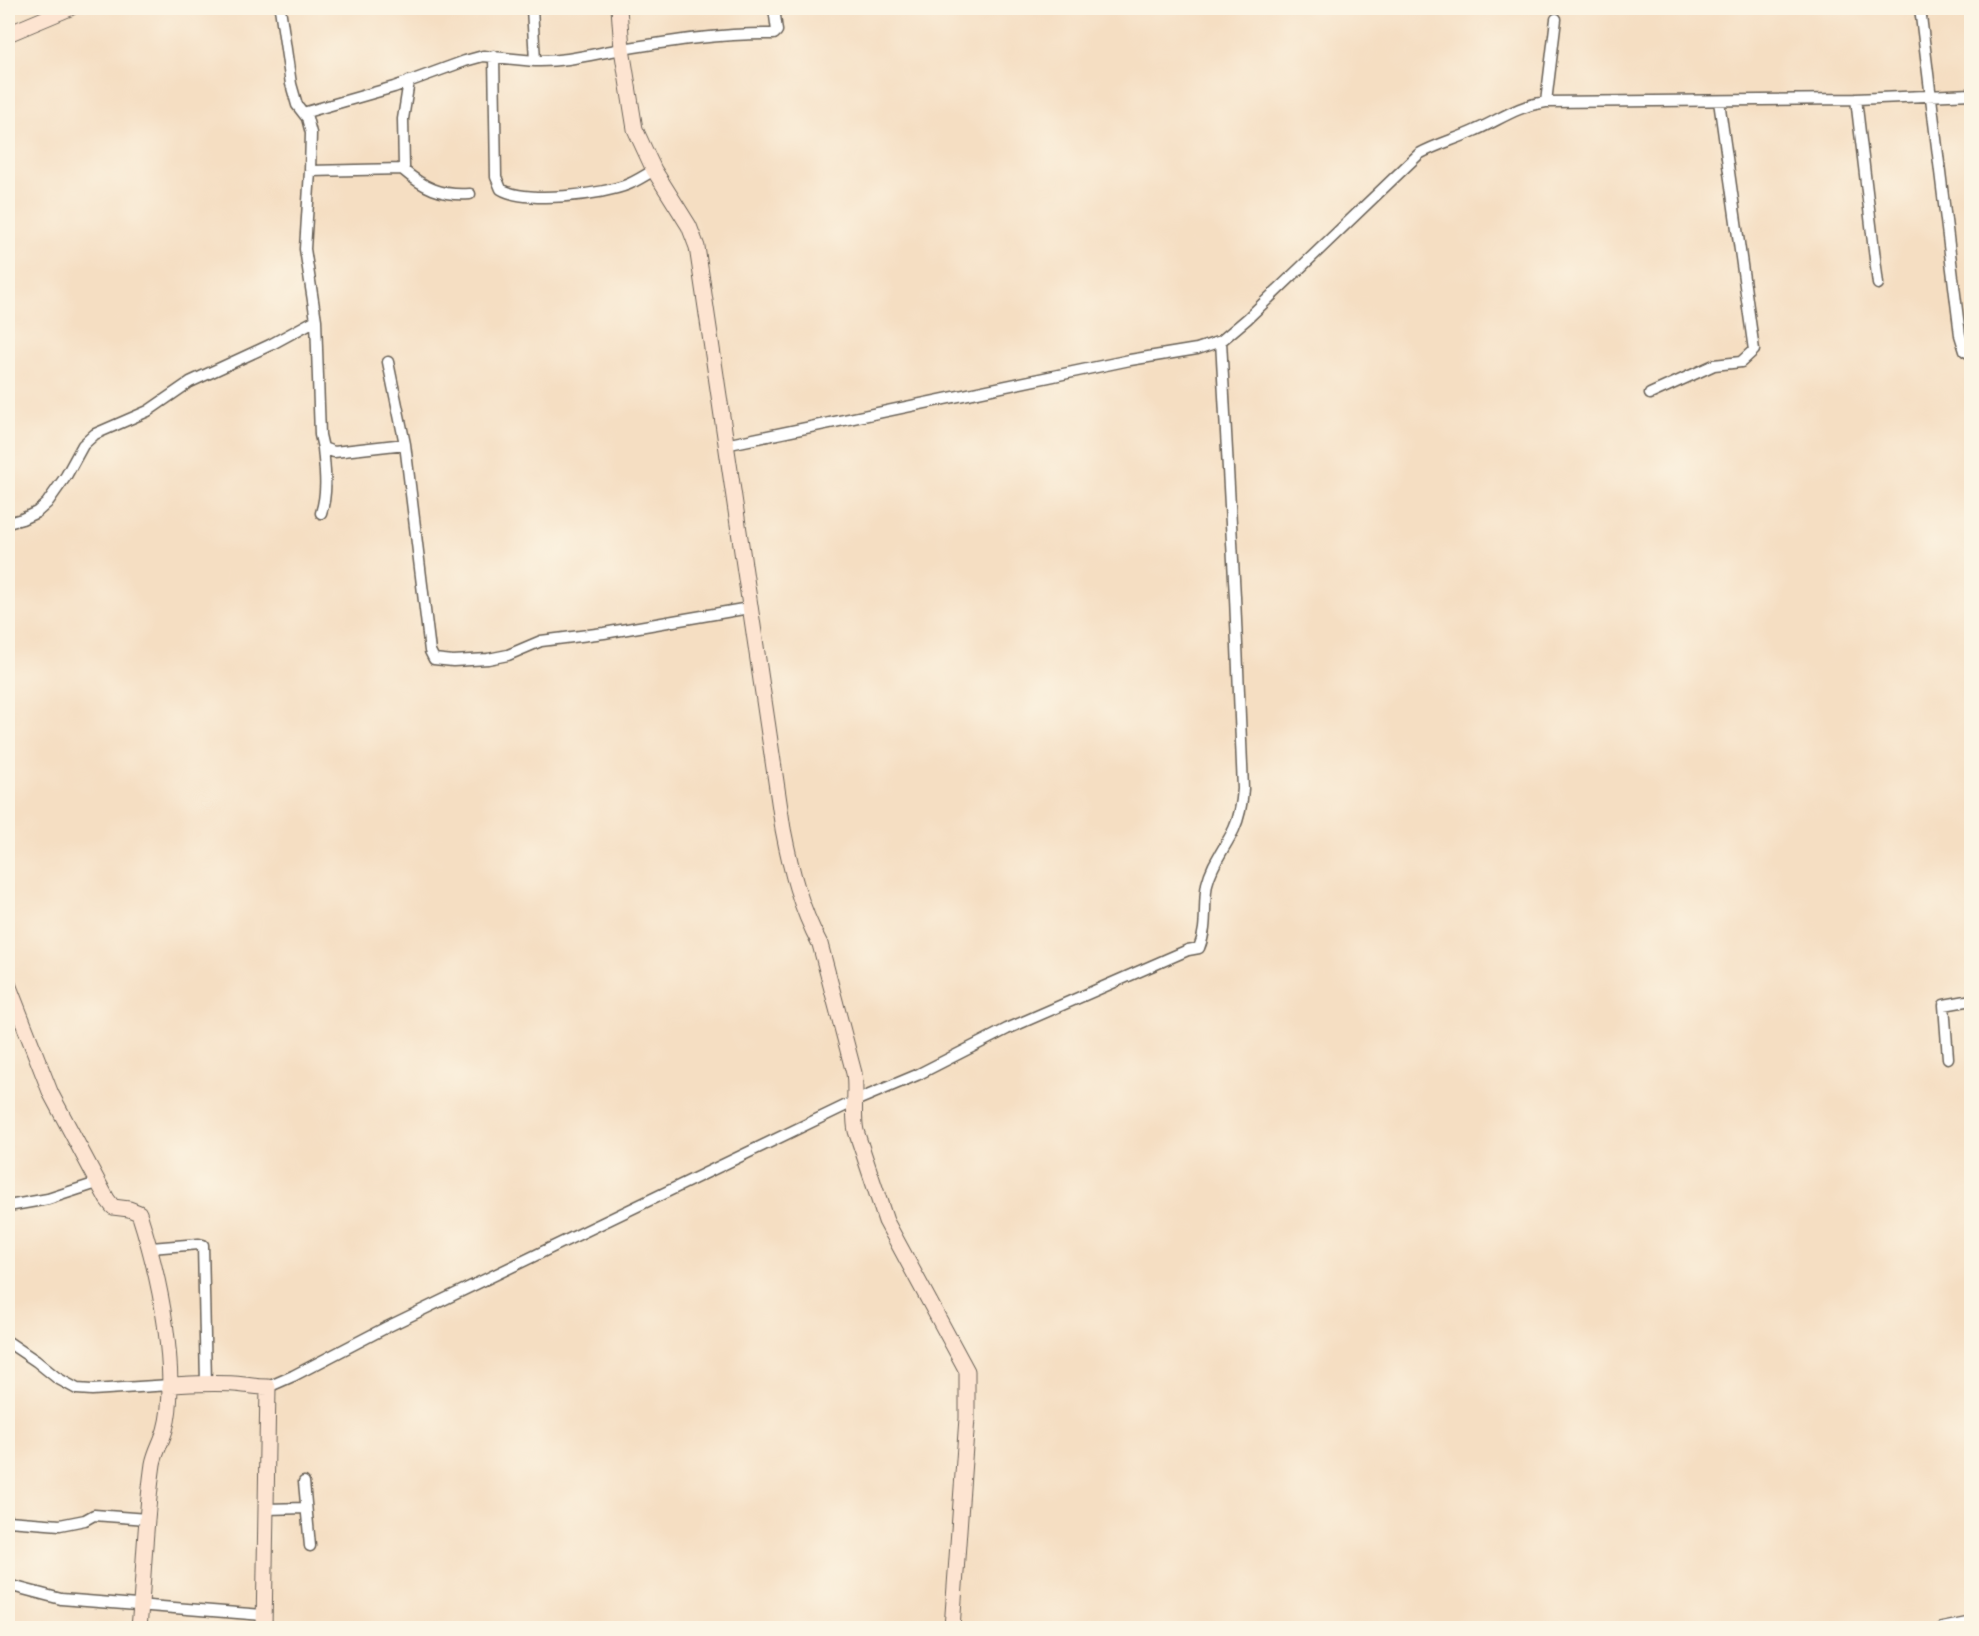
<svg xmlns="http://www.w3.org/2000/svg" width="1979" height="1636" font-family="'Patrick Hand',sans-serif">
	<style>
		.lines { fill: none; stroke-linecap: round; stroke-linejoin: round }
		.street-casing { stroke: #686056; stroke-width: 13 }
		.secondary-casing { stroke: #686056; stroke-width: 17 }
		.street { stroke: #fff; stroke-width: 10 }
		.secondary { stroke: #fde4d1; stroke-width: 15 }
	</style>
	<rect width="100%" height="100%" fill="#fcf5e5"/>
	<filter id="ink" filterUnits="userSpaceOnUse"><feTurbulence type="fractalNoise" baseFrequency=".0167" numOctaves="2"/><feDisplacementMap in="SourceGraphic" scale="12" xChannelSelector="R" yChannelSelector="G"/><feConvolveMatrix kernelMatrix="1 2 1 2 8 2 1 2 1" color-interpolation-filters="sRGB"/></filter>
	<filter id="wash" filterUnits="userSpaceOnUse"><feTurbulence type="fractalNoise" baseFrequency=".008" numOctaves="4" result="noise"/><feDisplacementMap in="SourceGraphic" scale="24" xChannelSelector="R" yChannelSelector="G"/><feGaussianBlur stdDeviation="1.35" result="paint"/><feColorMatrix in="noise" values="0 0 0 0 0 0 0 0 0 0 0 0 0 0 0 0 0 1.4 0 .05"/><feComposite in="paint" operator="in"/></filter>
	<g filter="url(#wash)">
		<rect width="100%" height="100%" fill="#f5dec2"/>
	</g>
	<g filter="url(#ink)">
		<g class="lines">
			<g class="street-casing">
				<path id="street" d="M 1920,8 L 1960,335 L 1965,351 L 1972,355
					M 494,56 L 496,177 L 501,189 C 525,204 603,195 629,184 C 638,180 646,175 654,170
					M 535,61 C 565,62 593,54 622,49 C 672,41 723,33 774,34 L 777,31 L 774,8
					M 1856,99 L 1878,284
					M 1546,102 L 1556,19
					M 303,113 L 394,87 L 465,61 L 483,56 L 535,61 L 532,8
					M 402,169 C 424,188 441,196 470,194
					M 310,171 L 402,169 L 404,167 L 403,119 L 409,81
					M 316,320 L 320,435 L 323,448 L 334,452 L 405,444 L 430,651 L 434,659 L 453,661 L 488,659 L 508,655 L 541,641 L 604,633 L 749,608
					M 388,362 L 405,444
					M 1650,394 L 1714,365 L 1741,362 L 1754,350 L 1719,101
					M 725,445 L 1130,360 L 1197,349 L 1221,341 L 1247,319 L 1419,154 C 1437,144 1457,139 1476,130 C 1501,119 1517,106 1546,102 L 1856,99 L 1972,94
					M 321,513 C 328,492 325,470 323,448
					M 8,523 L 22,519 L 37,512 L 47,503 L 66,476 L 83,445 L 95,434 L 148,411 L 190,382 L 270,345 L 316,320 L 305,249 L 310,171 L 311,133 L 307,118 L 297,105 L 291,84 L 280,8
					M 1948,1058 L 1944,1005 L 1972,1000
					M 8,1206 L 48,1199 L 97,1183
					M 151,1248 L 199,1244 L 203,1245 L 206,1383
					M 8,1342 L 36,1361 L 57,1378 L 77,1389 L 92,1390 L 170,1385
					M 268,1387 L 293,1376 L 387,1327 L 855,1101 L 917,1075 L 1007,1029 L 1188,950 L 1199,948 C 1208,927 1203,905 1207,884 C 1212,863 1225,848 1234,829 C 1240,816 1242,803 1243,789 L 1235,597 L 1221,341
					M 304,1482 L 310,1546
					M 266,1509 L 306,1508
					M 8,1521 L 60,1525 L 85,1520 L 94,1515 L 147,1519
					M 8,1585 L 61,1599 L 263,1615
					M 1942,1628 L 1972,1622"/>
			</g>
			<g class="secondary-casing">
				<path id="secondary" d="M 619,8 L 622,49 L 635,129 L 654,170 L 689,226 L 697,247 L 783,829 C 791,870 800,907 820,944 L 854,1073 C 857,1093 852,1112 856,1131 L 886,1221 L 967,1371 L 967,1418 L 952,1628
					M 8,34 L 70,8
					M 8,984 L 51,1094 L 107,1199 L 113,1207 L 129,1209 L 139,1213 C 157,1269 169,1325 170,1384 C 170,1398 169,1416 165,1430 C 162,1441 155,1452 153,1464 C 145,1519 144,1574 139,1628
					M 170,1385 C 194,1384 219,1382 244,1385 C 253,1386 257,1387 268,1387 L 264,1628"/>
			</g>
			<use href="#street" class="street"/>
			<use href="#secondary" class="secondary"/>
		</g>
	</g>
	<rect width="1979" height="1636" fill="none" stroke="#fcf5e5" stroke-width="30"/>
</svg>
